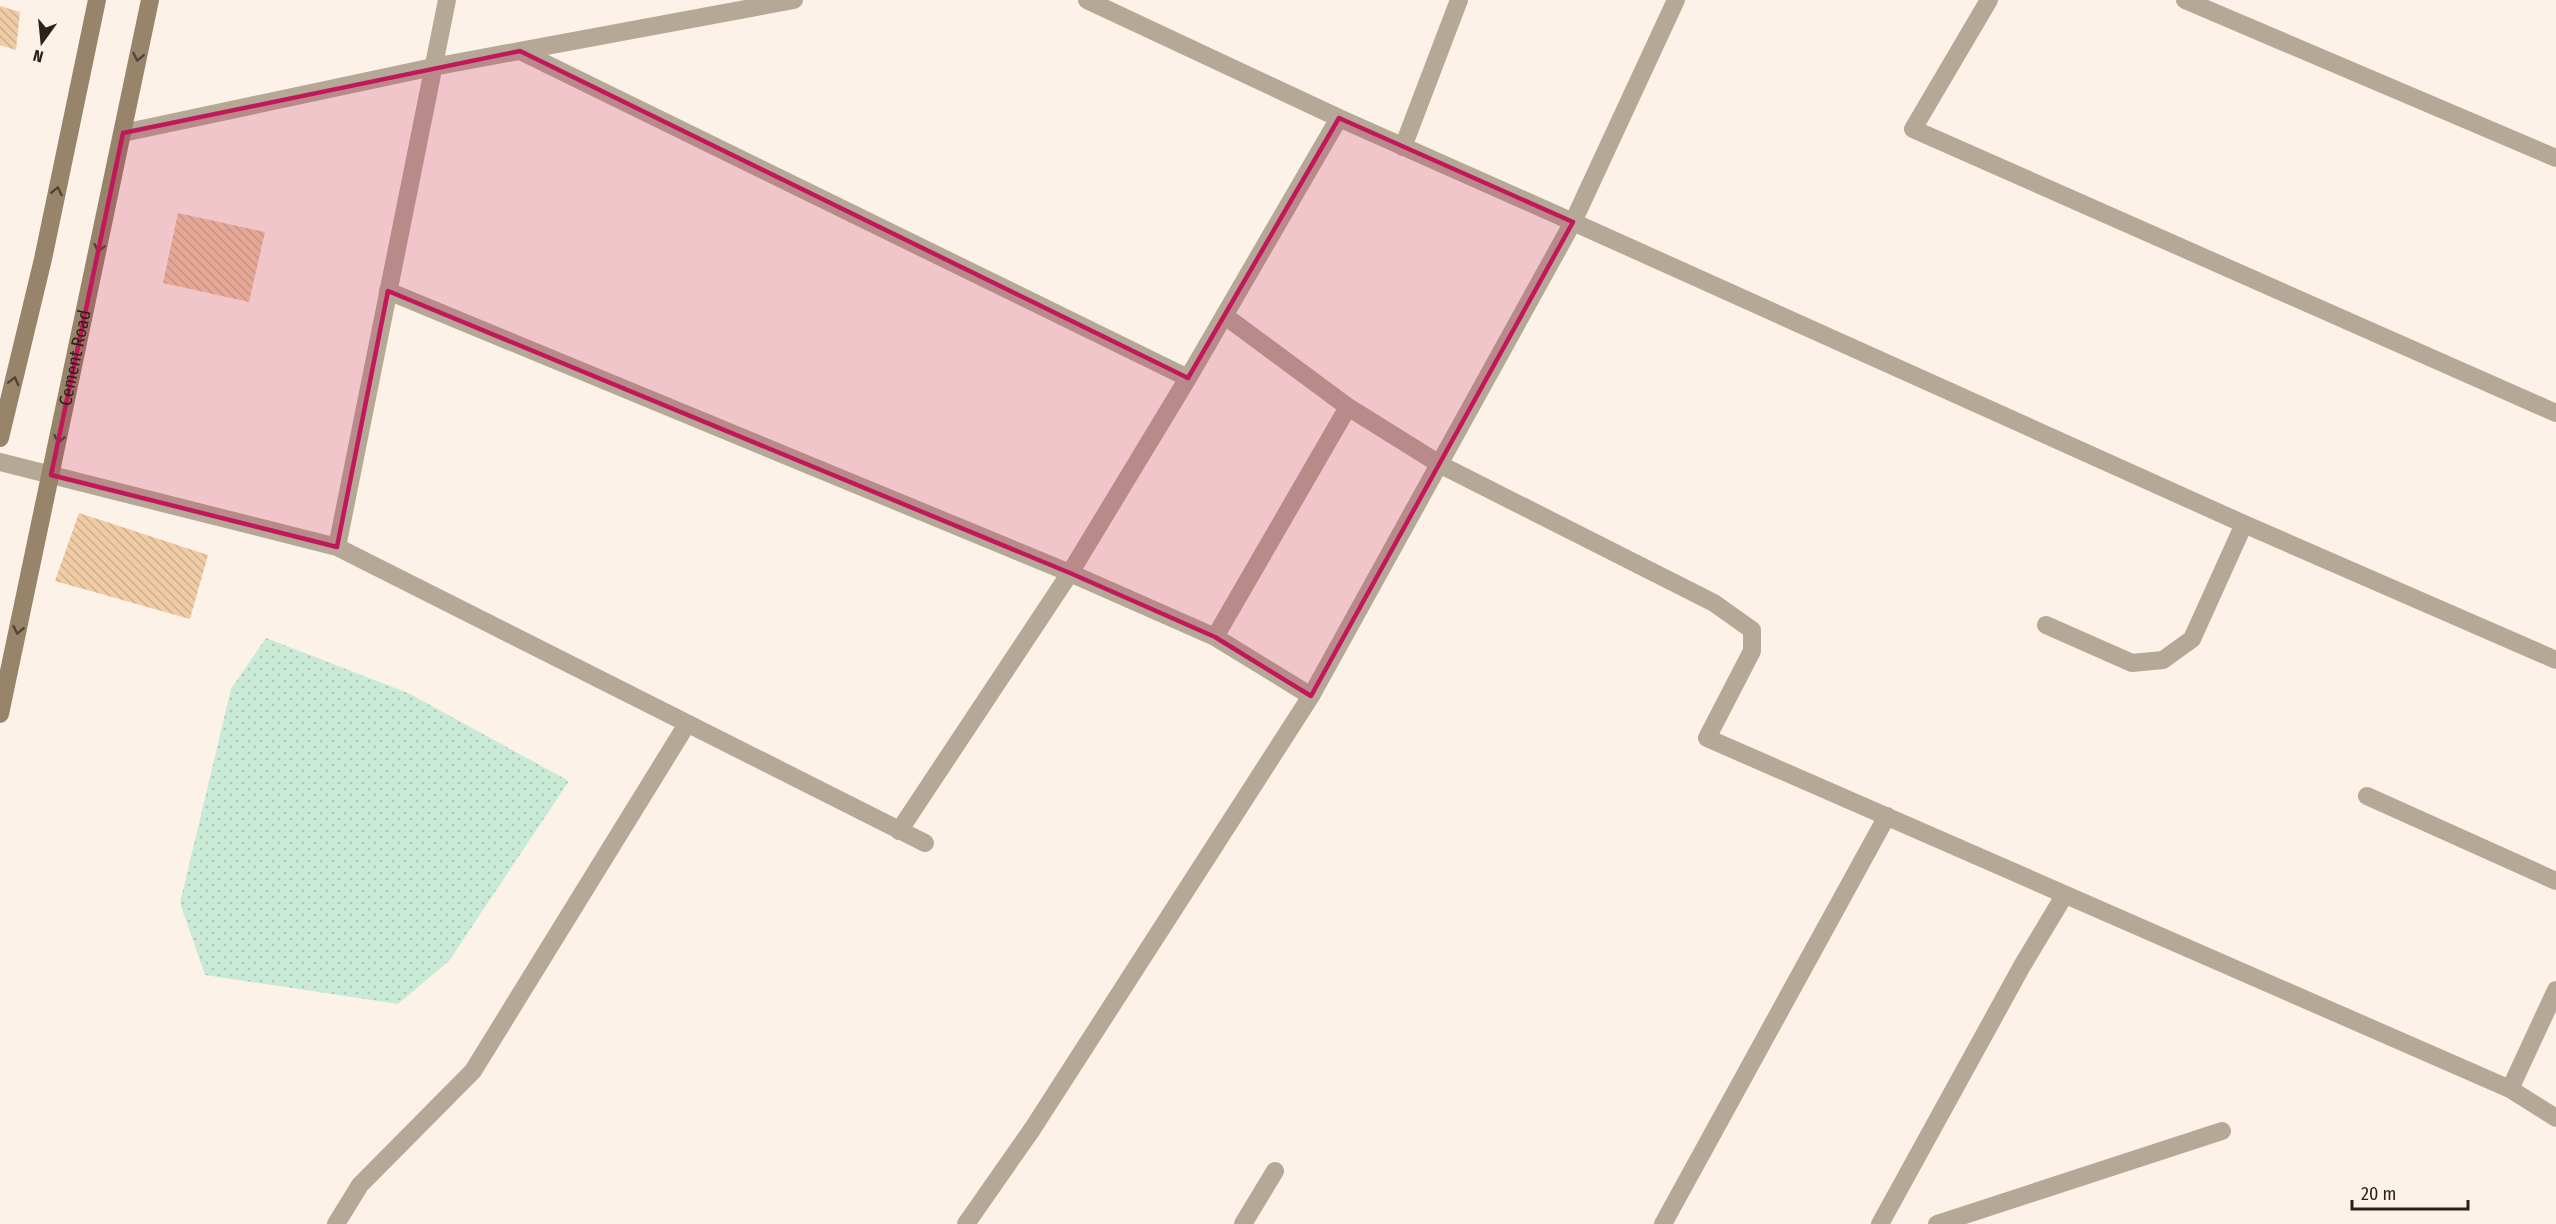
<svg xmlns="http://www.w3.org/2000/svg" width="2556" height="1224" font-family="'Fira Sans Condensed',sans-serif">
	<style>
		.park { fill: url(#park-dots) }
		.building { fill: url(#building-back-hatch) }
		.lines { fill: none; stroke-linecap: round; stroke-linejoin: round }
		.street { stroke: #b6a897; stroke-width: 18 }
		.secondary { stroke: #97846a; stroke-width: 18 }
		.oneway { stroke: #4f4437 }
		.marked { fill: #c2185b; fill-opacity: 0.2; stroke: #c2185b; stroke-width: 4.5; stroke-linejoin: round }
		.labels { text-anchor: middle; stroke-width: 4.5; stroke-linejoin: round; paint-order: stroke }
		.street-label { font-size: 18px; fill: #28221b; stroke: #fdf2e7 }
	</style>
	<defs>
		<pattern id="park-dots" width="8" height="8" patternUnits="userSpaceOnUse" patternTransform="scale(1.5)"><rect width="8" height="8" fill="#c9ead6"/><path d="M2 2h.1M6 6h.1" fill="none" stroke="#adc8b7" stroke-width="1.8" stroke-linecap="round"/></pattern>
		<pattern id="building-back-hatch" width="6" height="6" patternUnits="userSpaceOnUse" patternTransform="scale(1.5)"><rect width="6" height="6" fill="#efcca6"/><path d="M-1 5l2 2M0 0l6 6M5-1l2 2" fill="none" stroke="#cdaf8e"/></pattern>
	</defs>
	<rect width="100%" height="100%" fill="#fdf2e7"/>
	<path class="park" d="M 266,638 L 408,693 L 569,781 L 449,961 L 398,1004 L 205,975 L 180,903 L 231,689 Z"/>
	<path class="building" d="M 0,6 L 20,12 L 16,50 L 0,45 Z
		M 178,213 L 265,232 L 249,302 L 163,283 Z
		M 79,513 L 208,555 L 190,619 L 55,581 Z"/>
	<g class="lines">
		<path class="street" d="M 1087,0 L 1339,118
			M 1676,0 L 1573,222 L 2244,524 L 2556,660
			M 1989,0 L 1913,129 L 2556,413
			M 2185,0 L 2556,158
			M 520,51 L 1188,378 L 1339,118 L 1573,222 L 1311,696 L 1033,1128 L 966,1224
			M 123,133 L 433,67 L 794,0
			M 1403,147 L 1459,0
			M 388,291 L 1070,573 L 1188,378
			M 1225,316 L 1348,407 L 1441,465 L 1714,603 L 1752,630 L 1752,651 L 1707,738 L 2510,1089
			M 0,462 L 337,547 L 925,843
			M 337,547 L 447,0
			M 2046,625 L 2132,663 L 2163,660 L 2192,639 L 2244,524
			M 1215,637 L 1348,407
			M 2367,796 L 2556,881
			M 899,831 L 1070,573 L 1215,637 L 1311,696
			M 2556,990 L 2510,1089 L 2556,1118
			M 336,1224 L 360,1185 L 473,1071 L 687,724
			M 1243,1224 L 1275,1171
			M 1663,1224 L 1887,816
			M 1880,1224 L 2022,966 L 2064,896
			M 1937,1224 L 2222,1131"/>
		<g class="secondary">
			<path d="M 0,438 L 43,259 L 97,0"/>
			<path id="s1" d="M 0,714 L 150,0"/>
		</g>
	</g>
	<defs><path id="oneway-chevron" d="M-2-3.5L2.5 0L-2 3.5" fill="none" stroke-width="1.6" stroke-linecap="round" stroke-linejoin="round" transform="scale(1.5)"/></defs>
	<g class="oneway">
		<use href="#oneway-chevron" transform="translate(138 57) rotate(101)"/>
		<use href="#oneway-chevron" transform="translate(57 191) rotate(-78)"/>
		<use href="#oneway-chevron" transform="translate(99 248) rotate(102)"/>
		<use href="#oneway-chevron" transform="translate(14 381) rotate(-76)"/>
		<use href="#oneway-chevron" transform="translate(59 439) rotate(102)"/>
		<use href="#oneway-chevron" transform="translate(18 630) rotate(102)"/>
	</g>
	<path class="marked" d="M 520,51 L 1188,378 L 1339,118 L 1573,222 L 1311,696 L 1215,637 L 1070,573 L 388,291 L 337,547 L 51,475 L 123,133 Z"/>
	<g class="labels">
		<g class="street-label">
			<text dy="6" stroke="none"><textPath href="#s1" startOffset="364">Cement Road</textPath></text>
		</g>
	</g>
	<g transform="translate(42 42) rotate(195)" stroke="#fdf2e7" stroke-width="4.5" paint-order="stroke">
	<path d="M0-4.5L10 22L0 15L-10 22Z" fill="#28221b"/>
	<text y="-9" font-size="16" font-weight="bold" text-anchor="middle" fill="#28221b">N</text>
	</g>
	<path d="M2352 1200v9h116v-9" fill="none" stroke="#28221b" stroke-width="3"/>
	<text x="2361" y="1200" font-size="18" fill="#28221b" stroke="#fdf2e7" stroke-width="4.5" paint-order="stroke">20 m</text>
</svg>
